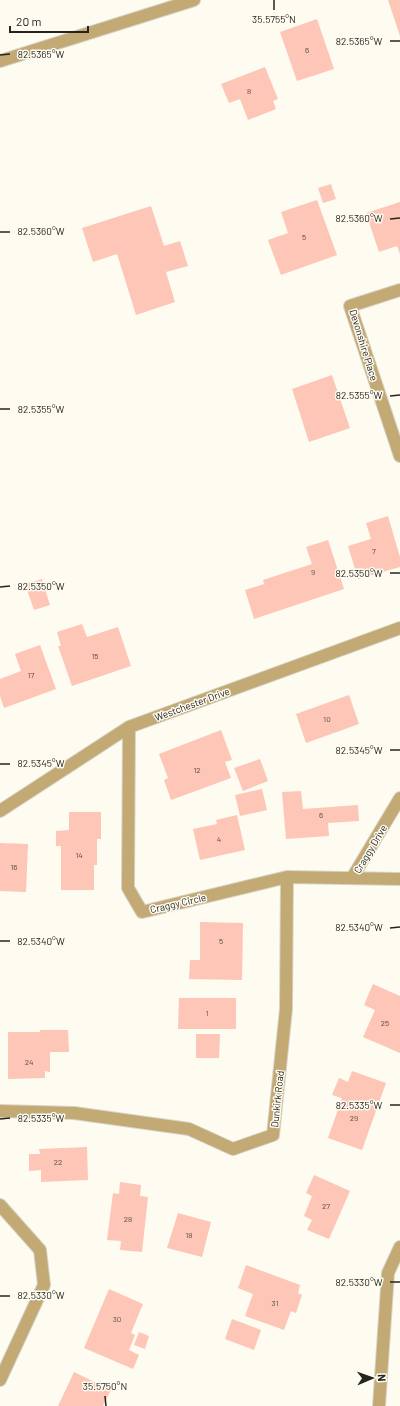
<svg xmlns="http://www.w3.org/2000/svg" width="400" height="1406" font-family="Barlow,sans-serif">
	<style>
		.building { fill: #fdc6b7 }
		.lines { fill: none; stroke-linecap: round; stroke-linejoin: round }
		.minor-casing { stroke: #d7d4ca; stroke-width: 14 }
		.minor { stroke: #c3a974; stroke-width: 12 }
		.ticks { fill: none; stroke: #26241f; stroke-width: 1.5 }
		.labels { text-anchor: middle; stroke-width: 3; stroke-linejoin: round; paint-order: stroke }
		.number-label { font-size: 8px; fill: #5c4c45 }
		.street-label { font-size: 10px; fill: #26241f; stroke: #fefbf0 }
		.ticks-label { font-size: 10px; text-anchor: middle; fill: #26241f; stroke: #fefbf0; stroke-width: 3; stroke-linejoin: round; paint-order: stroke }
	</style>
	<rect width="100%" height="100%" fill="#fefbf0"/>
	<path class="building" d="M 388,0 L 400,0 L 400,36 Z
		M 317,19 L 334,69 L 297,81 L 280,32 Z
		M 265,67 L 278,99 L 273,101 L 276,109 L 248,120 L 240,99 L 229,103 L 221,84 Z
		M 331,184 L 336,199 L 323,203 L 318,188 Z
		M 317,200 L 337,255 L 281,275 L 268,240 L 288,233 L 281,212 Z
		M 400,202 L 400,254 L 397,246 L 379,252 L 366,213 Z
		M 151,206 L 164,246 L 180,241 L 188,266 L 166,272 L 175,302 L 136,315 L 117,254 L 93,262 L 82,228 Z
		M 332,375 L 350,428 L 309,442 L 292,389 Z
		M 388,516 L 400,557 L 400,567 L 358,579 L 348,546 L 371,539 L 366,523 Z
		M 328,540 L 344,589 L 254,619 L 245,590 L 264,584 L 263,580 L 312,564 L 306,547 Z
		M 42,579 L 50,605 L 34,610 L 25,584 Z
		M 82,624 L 87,637 L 118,627 L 131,666 L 72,686 L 58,646 L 61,646 L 57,632 Z
		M 40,645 L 56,689 L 4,708 L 0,696 L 0,679 L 21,671 L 15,654 Z
		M 349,695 L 359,724 L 306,743 L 296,714 Z
		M 221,730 L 232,760 L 225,762 L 231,778 L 171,800 L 164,780 L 168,778 L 159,754 Z
		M 260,759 L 268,781 L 243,791 L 234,768 Z
		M 262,789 L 267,810 L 240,816 L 235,795 Z
		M 301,791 L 303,809 L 358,805 L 359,821 L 328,823 L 329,836 L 286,839 L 282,792 Z
		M 69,812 L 101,812 L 101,839 L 97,839 L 97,865 L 94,865 L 94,890 L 61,890 L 61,846 L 56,846 L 56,831 L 69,830 Z
		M 237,815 L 245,850 L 200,860 L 193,829 L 217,824 L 216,820 Z
		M 0,843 L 28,844 L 26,892 L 0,891 Z
		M 200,922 L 243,923 L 242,980 L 189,979 L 190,960 L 200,960 Z
		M 373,984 L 400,996 L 400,1053 L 363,1037 L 375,1010 L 364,1005 Z
		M 179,998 L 236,998 L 236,1029 L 178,1029 Z
		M 40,1030 L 68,1030 L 69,1052 L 50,1052 L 50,1072 L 45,1071 L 45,1078 L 8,1079 L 8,1032 L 40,1032 Z
		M 196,1034 L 220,1034 L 219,1058 L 196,1058 Z
		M 352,1071 L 386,1083 L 362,1150 L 328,1138 L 342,1098 L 332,1095 L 339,1078 L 348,1082 Z
		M 87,1147 L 88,1180 L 41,1182 L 41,1170 L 29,1171 L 29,1154 L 40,1154 L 39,1149 Z
		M 314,1175 L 350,1191 L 329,1239 L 307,1230 L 312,1220 L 304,1216 L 312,1196 L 306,1193 Z
		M 120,1182 L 141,1185 L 140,1196 L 148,1197 L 142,1252 L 120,1250 L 121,1241 L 107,1240 L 113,1193 L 119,1194 Z
		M 178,1213 L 211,1222 L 202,1257 L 167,1248 Z
		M 246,1265 L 300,1285 L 298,1293 L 302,1295 L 296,1313 L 291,1311 L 284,1330 L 245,1316 L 253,1294 L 238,1288 Z
		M 109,1289 L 143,1304 L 131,1333 L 135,1335 L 129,1350 L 139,1355 L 133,1369 L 84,1348 Z
		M 232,1319 L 261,1330 L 254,1350 L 225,1339 Z
		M 139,1332 L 149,1336 L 145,1349 L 134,1345 Z
		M 74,1372 L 111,1390 L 103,1406 L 58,1406 Z"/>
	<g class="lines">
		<g class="minor-casing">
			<path id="minor" d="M 0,61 L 194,0
				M 400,290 L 350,306 L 400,456
				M 129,727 L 128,888 L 142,912 L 287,877 L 400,879
				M 0,811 L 129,727 L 400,628
				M 352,878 L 400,798
				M 0,1111 L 74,1113 L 189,1129 L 233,1149 L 273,1135 L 286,1009 L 287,877
				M 0,1205 L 40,1250 L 44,1285 L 0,1380
				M 379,1406 L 388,1273 L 400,1247"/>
		</g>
		<use href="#minor" class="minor"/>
	</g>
	<path class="ticks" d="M 274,0 L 274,10M 390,41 L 400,41M 0,55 L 10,54M 390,219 L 400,218M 0,232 L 10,232M 390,396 L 400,395M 0,409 L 10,409M 390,573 L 400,573M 0,587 L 10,586M 390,750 L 400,750M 0,764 L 10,764M 390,928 L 400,927M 0,941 L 10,941M 390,1105 L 400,1105M 0,1119 L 10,1118M 390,1282 L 400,1282M 0,1296 L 10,1296M 105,1396 L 106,1406"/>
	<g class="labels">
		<g class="number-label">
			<text x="307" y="53">6</text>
			<text x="249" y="94">8</text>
			<text x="304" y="240">5</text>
			<text x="374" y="554">7</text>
			<text x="313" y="575">9</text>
			<text x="95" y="659">15</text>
			<text x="31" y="678">17</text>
			<text x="327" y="722">10</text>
			<text x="197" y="773">12</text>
			<text x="321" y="818">6</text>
			<text x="219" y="842">4</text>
			<text x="79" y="858">14</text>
			<text x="14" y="870">16</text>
			<text x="221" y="944">5</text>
			<text x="207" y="1016">1</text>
			<text x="385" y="1026">25</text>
			<text x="29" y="1065">24</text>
			<text x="354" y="1121">29</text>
			<text x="58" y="1165">22</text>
			<text x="326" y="1209">27</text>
			<text x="128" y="1222">28</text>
			<text x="189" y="1238">18</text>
			<text x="275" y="1306">31</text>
			<text x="117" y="1322">30</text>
		</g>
		<g class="street-label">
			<text transform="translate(364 345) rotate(73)" y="4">Devonshire Place</text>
			<text transform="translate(192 704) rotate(-20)" y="4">Westchester Drive</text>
			<text transform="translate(370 849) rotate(-59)" y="4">Craggy Drive</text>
			<text transform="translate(178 903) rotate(-13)" y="4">Craggy Circle</text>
			<text transform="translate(277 1099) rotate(-84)" y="4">Dunkirk Road</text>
		</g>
	</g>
	<g class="ticks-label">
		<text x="274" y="23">35.5755°N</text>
		<text x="359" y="45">82.5365°W</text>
		<text x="41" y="58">82.5365°W</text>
		<text x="359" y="222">82.5360°W</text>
		<text x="41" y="235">82.5360°W</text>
		<text x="359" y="399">82.5355°W</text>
		<text x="41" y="413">82.5355°W</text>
		<text x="359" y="577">82.5350°W</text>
		<text x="41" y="590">82.5350°W</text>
		<text x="359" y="754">82.5345°W</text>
		<text x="41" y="767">82.5345°W</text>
		<text x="359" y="931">82.5340°W</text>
		<text x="41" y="945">82.5340°W</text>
		<text x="359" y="1109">82.5335°W</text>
		<text x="41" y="1122">82.5335°W</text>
		<text x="359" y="1286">82.5330°W</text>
		<text x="41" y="1299">82.5330°W</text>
		<text x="105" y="1390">35.5750°N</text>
	</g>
	<g transform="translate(372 1378) rotate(88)" stroke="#fefbf0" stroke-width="3" paint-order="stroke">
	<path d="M0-3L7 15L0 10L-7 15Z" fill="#26241f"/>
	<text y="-6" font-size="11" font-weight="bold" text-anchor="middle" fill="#26241f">N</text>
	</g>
	<path d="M10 26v6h78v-6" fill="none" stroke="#26241f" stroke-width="2"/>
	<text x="16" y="26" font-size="12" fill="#26241f" stroke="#fefbf0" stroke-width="3" paint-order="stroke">20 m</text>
</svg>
